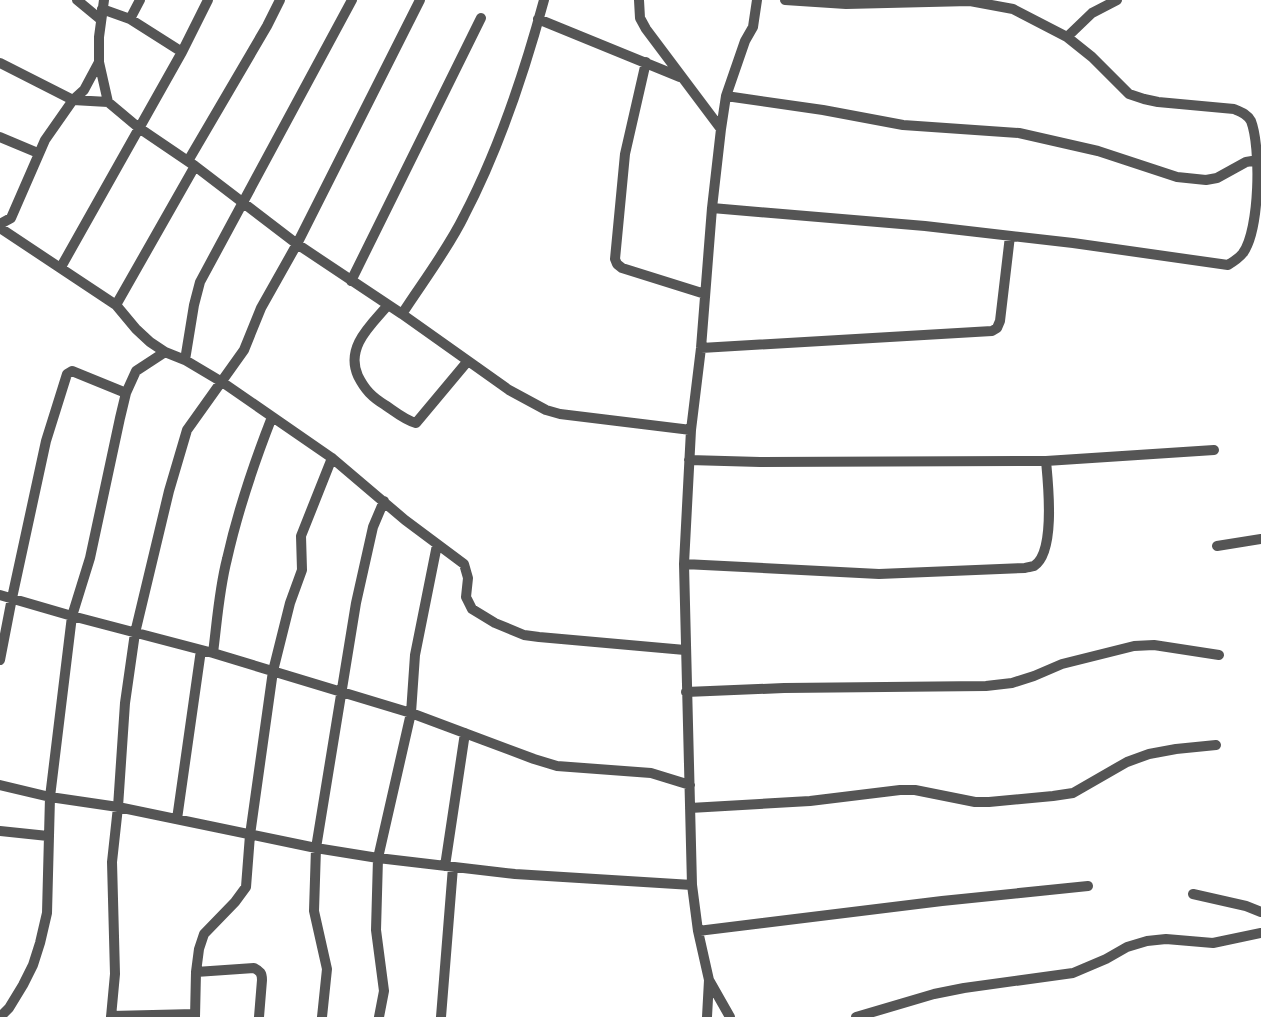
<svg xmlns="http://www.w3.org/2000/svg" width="1261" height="1017" font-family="'Asap Condensed',sans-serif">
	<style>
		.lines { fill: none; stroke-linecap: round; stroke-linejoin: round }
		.minor { stroke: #555; stroke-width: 10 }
	</style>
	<rect width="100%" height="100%" fill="#fff"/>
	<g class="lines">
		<path class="minor" d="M 77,0 L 100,19
			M 639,0 L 640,18 L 646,29 L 721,129
			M 102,9 L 130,19 L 182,52
			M 130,19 L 140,0
			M 538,19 L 680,77
			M 1067,37 L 1092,13 L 1117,0
			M 99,62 L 108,102 L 139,128 L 195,166 L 297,244 L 402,314 L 509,390 L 546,410 L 560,414 L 691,430
			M 646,62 L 625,154 L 615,259 L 617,264 L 622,268 L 705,294
			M 0,63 L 73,100 L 108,102
			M 726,96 L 823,110 L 903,125 L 1019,133 L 1098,151 L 1177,177 L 1206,180 L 1217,178 L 1246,162 L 1258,160
			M 0,137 L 38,153
			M 188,161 L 267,26 L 280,0
			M 712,208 L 925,226 L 1073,243 L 1228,265 C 1233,262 1239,258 1243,253 C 1260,229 1261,147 1251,121 C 1247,114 1241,112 1234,109 L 1158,102 L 1144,99 L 1129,94 L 1092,57 L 1067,37 L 1013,9 L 970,1 L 846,4 L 785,0
			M 0,224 L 11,218 L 45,140 L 73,100 L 84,90 L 99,62 L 99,37 L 104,0
			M 0,228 L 116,305 L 136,329 L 150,342 L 165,352 L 185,360 L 222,382 L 332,458 L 405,520 L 464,564 L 468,578 L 466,597 L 472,609 L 495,623 L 524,635 L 539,637 L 685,650
			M 61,267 L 182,52 L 208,0
			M 351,281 L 481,18
			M 116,305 L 195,166
			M 388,305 C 371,325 345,347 358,376 C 365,390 372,397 385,405 C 394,411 406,421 416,423 L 467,362
			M 402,314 C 422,283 448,249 464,216 C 499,149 524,74 544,0
			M 701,348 L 992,331 L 997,328 L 1000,321 L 1010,236
			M 185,360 L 194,305 L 200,282 L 352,0
			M 689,460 L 760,462 L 1046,461 L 1214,450
			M 1217,546 L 1261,539
			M 684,564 L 879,574 L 1025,568 C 1027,567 1031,567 1034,566 C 1056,552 1048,483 1046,461
			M 0,595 L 72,616 L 213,653 L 411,713 L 534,759 L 557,766 L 651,773 L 690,785
			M 213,653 C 217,622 219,590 227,559 C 238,510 254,463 272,417
			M 0,660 L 12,598 L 46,441 L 67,374 L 72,371 L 126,393
			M 686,692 L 784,688 L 986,686 L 1012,683 L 1034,676 L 1062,664 L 1134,646 L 1154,645 L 1219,655
			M 0,785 L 50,797 L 118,807 L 316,848 L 378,858 L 515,874 L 692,885
			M 690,808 L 810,801 L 900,790 L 915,790 L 975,802 L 989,802 L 1053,796 L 1073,793 L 1127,762 L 1149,754 L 1176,749 L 1216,745
			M 177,819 L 201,650
			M 0,831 L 48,836
			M 445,866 L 465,733
			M 1193,894 L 1246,906 L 1261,912
			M 698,931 L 942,901 L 1088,886
			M 196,972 L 254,968 C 260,971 262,973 262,980 L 259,1017
			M 111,1016 L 195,1014
			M 0,1017 L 9,1008 L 23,985 L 33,965 L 40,943 L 47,913 L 50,797 L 72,616 L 90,558 L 120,418 L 126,393 L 136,371 L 165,352
			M 111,1017 L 115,974 L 112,862 L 118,807 L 125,703 L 135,633 L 169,491 L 187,430 L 244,350 L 261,308 L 297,244 L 420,0
			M 195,1017 L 196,972 L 199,949 L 204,934 L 235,902 L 246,887 L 250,835 L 273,671 L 290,603 L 302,570 L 301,536 L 332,458
			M 322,1017 L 327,969 L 314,911 L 316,848 L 356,603 L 373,527 L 384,501
			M 379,1017 L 384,991 L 376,930 L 378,858 L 411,713 L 415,655 L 437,545
			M 441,1017 L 453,867
			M 707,1017 L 709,980
			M 730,1017 L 709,980 L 698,931 L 692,885 L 684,564 L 691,430 L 701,348 L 712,208 L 721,129 L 726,96 L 745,41 L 753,27 L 757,0
			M 856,1017 L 934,994 L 964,988 L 1073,973 L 1106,959 L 1127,947 L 1147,941 L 1166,939 L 1213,943 L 1261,933"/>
	</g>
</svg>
